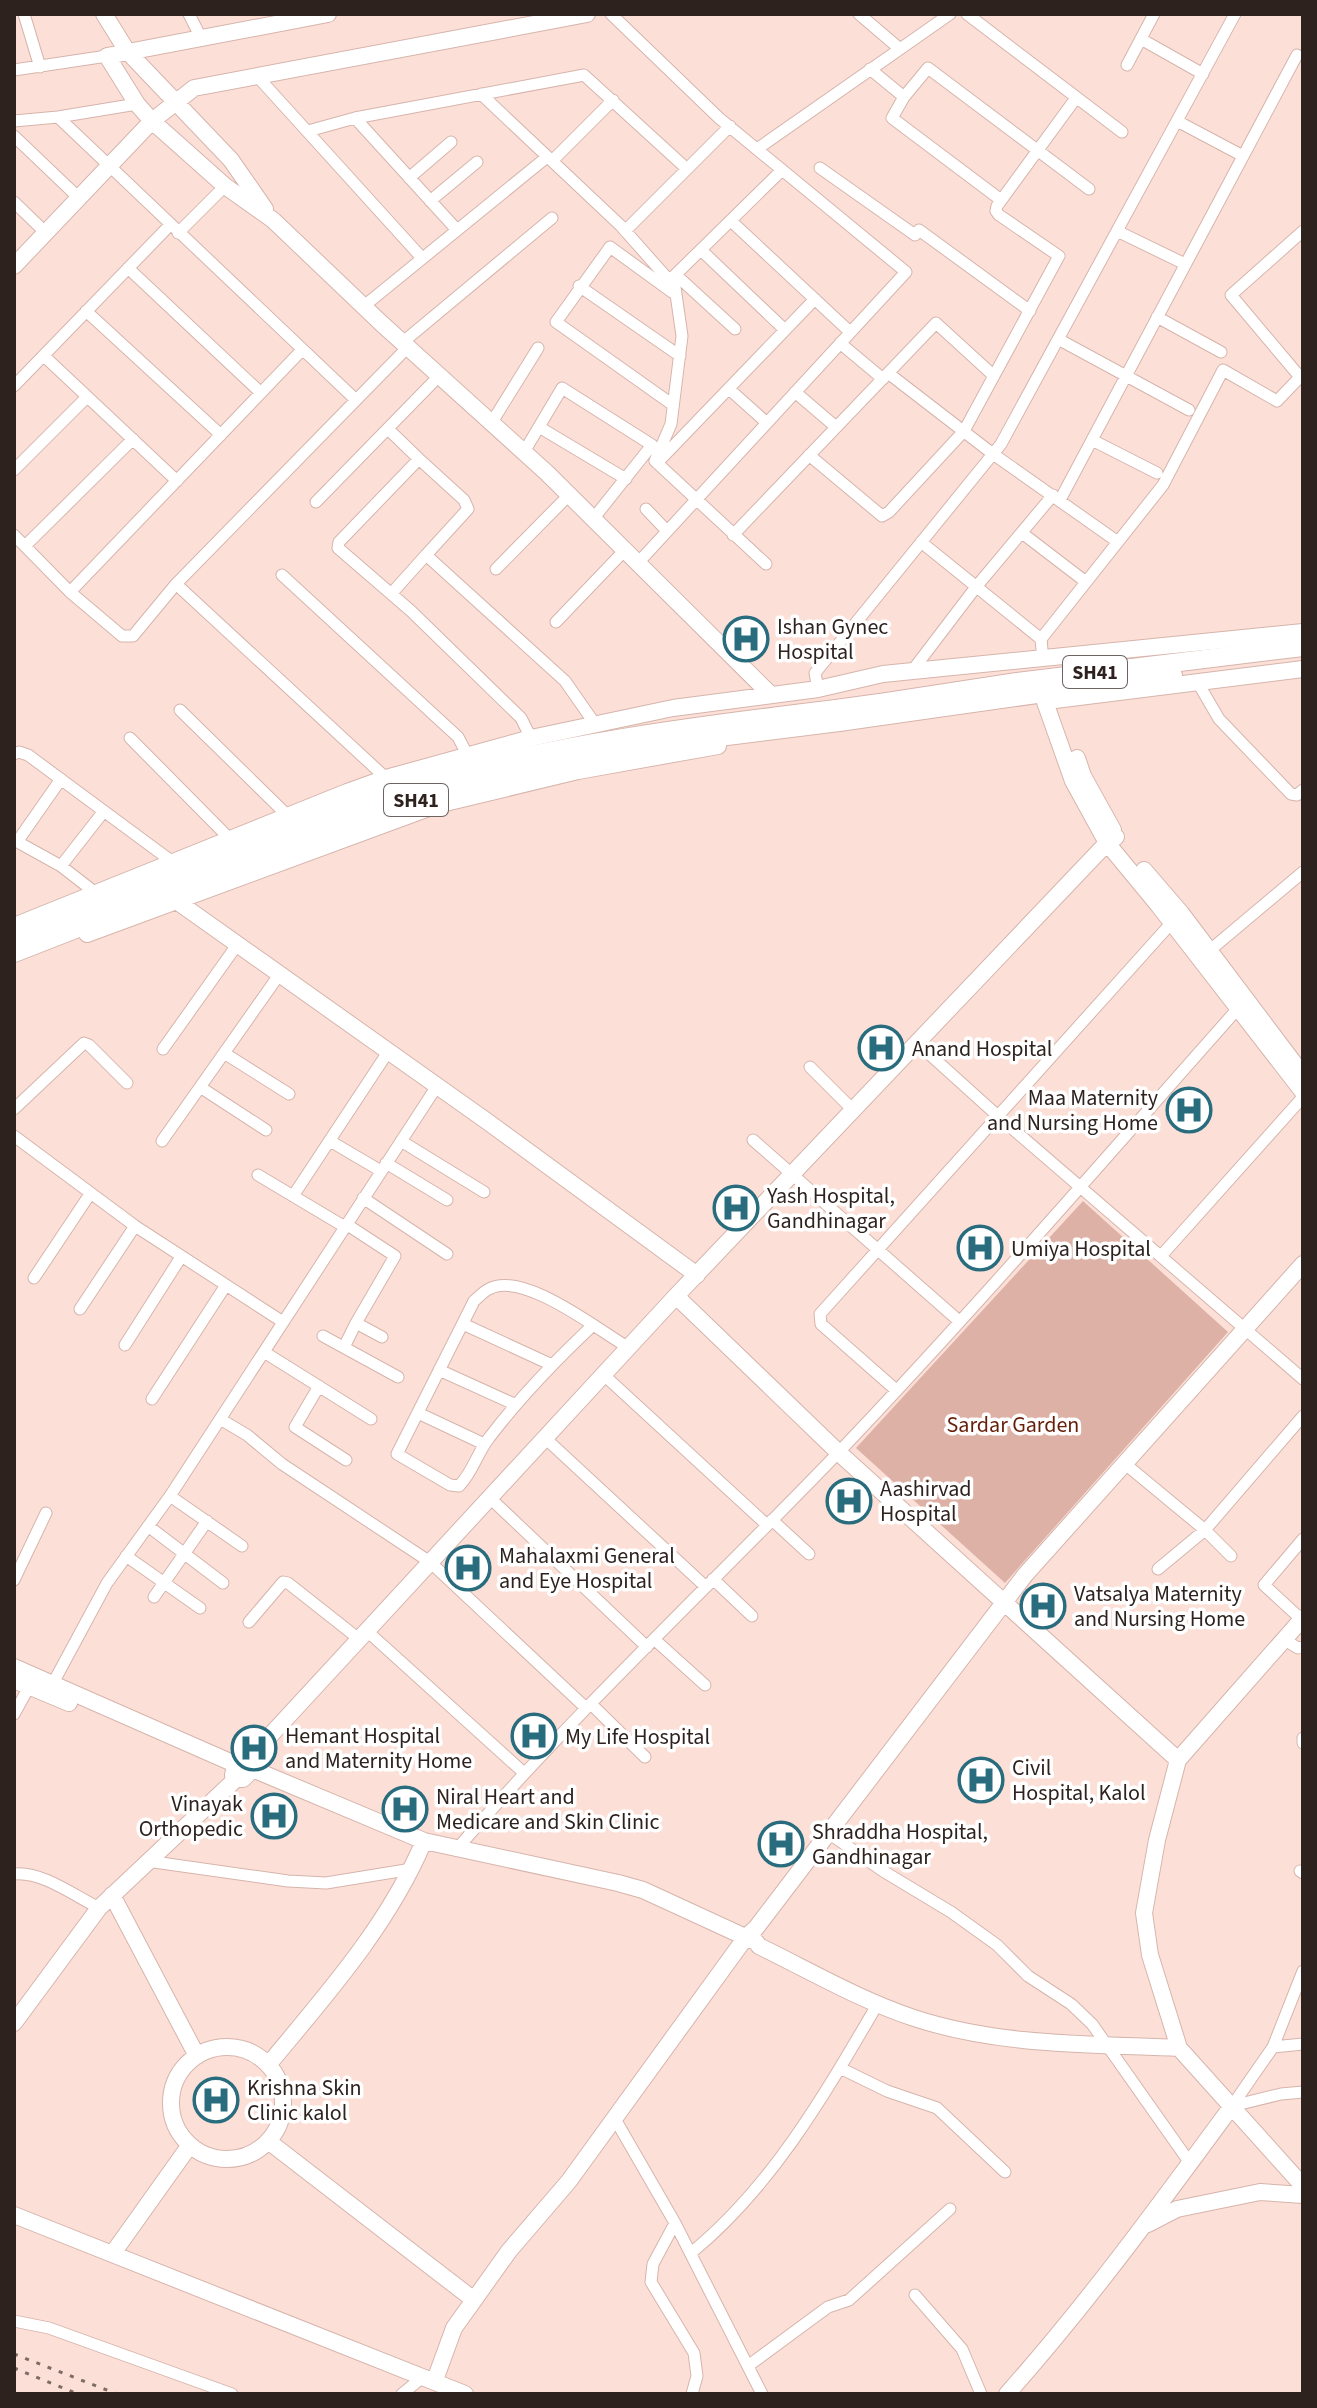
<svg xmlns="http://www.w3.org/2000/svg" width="1317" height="2408" font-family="'Source Sans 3',sans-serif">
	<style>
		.green { fill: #ddb1a5 }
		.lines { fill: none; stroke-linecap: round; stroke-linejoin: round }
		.street-casing { stroke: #d6b4ab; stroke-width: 13 }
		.secondary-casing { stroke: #d6b4ab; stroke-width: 18 }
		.primary-casing { stroke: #d6b4ab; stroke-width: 20 }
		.street { stroke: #fff; stroke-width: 11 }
		.secondary { stroke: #fff; stroke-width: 16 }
		.primary { stroke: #fff; stroke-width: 18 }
		.rail { stroke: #7e6b66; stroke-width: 3; stroke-dasharray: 4 8; stroke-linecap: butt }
		.primary-bridge-casing { stroke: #d6b4ab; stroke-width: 20; stroke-linecap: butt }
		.primary-bridge { stroke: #fff; stroke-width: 18 }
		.labels { text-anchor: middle; stroke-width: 7; stroke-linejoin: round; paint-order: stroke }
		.shield { fill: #fff; stroke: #6d6462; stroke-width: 2 }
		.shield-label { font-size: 20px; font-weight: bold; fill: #2e221e }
		.poi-label { font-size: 22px; fill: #2e221e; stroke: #fff; text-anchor: start }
		.park-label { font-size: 22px; fill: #671d07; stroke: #fff }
	</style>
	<rect width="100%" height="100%" fill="#fce0d8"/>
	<path class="green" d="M 1083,1201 L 1228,1332 L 1005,1583 L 856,1448 Z"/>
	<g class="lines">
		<g class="street-casing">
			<path id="street" d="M 24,14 L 40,67
				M 189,14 L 201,38
				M 611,14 L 719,118 L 906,272 L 637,564
				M 859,14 L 900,49
				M 967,14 L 1122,132
				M 1141,39 L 1203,74
				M 1127,65 L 1154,14
				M 870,69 L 904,97 L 928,68 L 1089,189
				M 14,70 L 107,56
				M 257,76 L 422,258
				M 481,94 L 621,226 L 675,287 L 682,336 L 671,424 L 655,461 L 766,564
				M 904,97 L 892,118 L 1001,200
				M 58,117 L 356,400
				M 355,118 L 584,75 L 687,169
				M 14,121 L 58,117 L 137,104
				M 1177,121 L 1243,156
				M 308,131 L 355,118 L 457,230
				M 14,136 L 80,199
				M 757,149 L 950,14
				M 552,161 L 613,100
				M 820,168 L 915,235 L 919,230 L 1030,311
				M 409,178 L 451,142
				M 430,201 L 477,162
				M 14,202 L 46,233
				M 731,221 L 850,332
				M 625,231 L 730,126
				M 1117,231 L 1185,264
				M 178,233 L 225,186
				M 701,250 L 785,330
				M 128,268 L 261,393
				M 676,275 L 735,329
				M 669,281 L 782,170
				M 579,286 L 680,356
				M 672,292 L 610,247 L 556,322 L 673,405
				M 364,306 L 547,157
				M 86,311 L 221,435
				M 1157,317 L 1221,352
				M 1058,339 L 1189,410
				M 403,342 L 552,218
				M 840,343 L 883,379
				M 44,356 L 177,481
				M 888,373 L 993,454 L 1118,542
				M 1300,377 L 1231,295 L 1303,231
				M 14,386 L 170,225
				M 729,389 L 767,423
				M 795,392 L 836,427
				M 492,422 L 538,348
				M 539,427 L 626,479
				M 388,429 L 419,459
				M 1092,440 L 1157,473
				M 524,452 L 562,388 L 652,445 L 593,519
				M 809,455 L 882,516 L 889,512 L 964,431 L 1059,256 L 999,215 L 996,211 L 997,206 L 1076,98
				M 657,463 L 815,299
				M 14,470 L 87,397
				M 1060,500 L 1297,55
				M 316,502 L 440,375
				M 646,509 L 667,531
				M 1022,533 L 1086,582
				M 14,535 L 70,592 L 122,636 L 133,636 L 176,584 L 408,347
				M 733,535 L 936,323 L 994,376
				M 921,542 L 1041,639
				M 25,546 L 133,439
				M 496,569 L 569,495
				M 282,575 L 458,737 L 468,756
				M 176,584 L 386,778
				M 70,592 L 302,350
				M 391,594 L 426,555
				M 556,622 L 624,551
				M 1043,660 L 1041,639 L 1163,485 L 1223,370 L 1277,401 L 1303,374
				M 912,671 L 976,587 L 1053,495
				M 1198,683 L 1219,719 L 1291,794 L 1297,795 L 1303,790
				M 818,689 L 815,673 L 1001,444 L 1235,14
				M 180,710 L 287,815
				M 130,738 L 230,839
				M 531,738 L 521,718 L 411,611 L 338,548 L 339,542 L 419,459 L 464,500 L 468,509 L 426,555 L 565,681 L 595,724
				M 14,754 L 19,752 L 28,755 L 174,863
				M 14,840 L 61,866 L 97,894
				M 17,842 L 61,779
				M 61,866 L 104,811
				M 1209,951 L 1303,872
				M 917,1043 L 999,1117 L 1303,1379
				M 163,1049 L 237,945
				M 224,1053 L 289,1094
				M 810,1067 L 853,1110
				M 200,1087 L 266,1130
				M 14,1109 L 84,1043 L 89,1045 L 127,1083
				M 14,1136 L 135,1226 L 283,1322
				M 753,1140 L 959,1321
				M 162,1141 L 279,975
				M 330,1141 L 381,1171
				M 401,1141 L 484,1192
				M 386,1163 L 447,1200
				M 258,1175 L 345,1227
				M 293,1196 L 388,1052
				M 363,1198 L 447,1254
				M 346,1224 L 395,1256 L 356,1323 L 382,1337
				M 1161,1256 L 1303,1097
				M 34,1278 L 90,1194
				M 80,1309 L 135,1226
				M 463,1324 L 552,1365
				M 592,1326 C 555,1361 520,1397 489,1438 C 477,1453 473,1472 459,1486 L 450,1485 L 397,1454 L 474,1301 C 479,1297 484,1291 489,1289 C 523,1270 598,1330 629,1348
				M 323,1336 L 398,1377
				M 125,1345 L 181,1257
				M 344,1347 L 356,1323
				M 264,1352 L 371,1419
				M 439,1370 L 514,1404
				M 605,1376 L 767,1525
				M 319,1386 L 295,1427 L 346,1460
				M 896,1390 L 821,1324 L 820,1314 L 1175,919
				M 152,1399 L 226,1285
				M 418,1413 L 484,1444
				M 220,1419 L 247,1435 L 282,1464 L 430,1562 L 586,1708
				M 545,1438 L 706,1587
				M 1124,1463 L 1205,1530 L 1231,1556
				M 170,1496 L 242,1546
				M 490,1498 L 647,1647
				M 772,1520 L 809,1554
				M 148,1526 L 223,1583
				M 126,1556 L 200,1608
				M 1158,1569 L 1205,1530 L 1303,1416
				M 713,1579 L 752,1616
				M 14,1580 L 46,1513
				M 154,1597 L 207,1521
				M 1301,1619 L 1264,1585 L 1303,1539
				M 249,1622 L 283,1582 L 288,1583 L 359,1639
				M 367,1631 L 523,1772
				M 654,1639 L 705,1685
				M 1283,1639 L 1298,1648 L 1303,1647
				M 52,1685 L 107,1583 L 170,1496 L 437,1086
				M 591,1704 L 645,1757
				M 14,1714 L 29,1687
				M 1303,1738 L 1303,1743
				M 830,1834 L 883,1871 L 951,1912 L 997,1945 L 1028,1976 L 1071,2004 L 1092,2024 L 1190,2163
				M 456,1850 C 576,1711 710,1586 837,1454 C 976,1308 1108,1155 1241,1005
				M 147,1861 L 288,1881 L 326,1883 L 412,1869
				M 1300,1871 L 1303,1873
				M 14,1874 C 42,1871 75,1896 99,1908
				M 1273,2047 L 1303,2044
				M 840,2068 L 887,2091 L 937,2108 L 1005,2172
				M 1232,2106 L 1273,2047 L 1303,1971
				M 1232,2106 L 1281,2094 L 1303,2092
				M 615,2119 L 675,2223 L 762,2394
				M 675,2223 L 653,2264 L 651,2282 L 694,2353 L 697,2376 L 692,2394
				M 691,2253 C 772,2187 825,2094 877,2005
				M 915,2295 L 962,2349 L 981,2394
				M 14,2321 L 49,2328 L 232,2394
				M 748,2366 L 828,2307 L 849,2300 L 950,2209
				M 402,2394 L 424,2376"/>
		</g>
		<g class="secondary-casing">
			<path id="secondary" d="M 104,14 L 127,51 L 231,160 L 265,209
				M 328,14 L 107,56 L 137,104 L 152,121 L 225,186 L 273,220 L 381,323 L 547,473 L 770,694
				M 14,266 L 152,121 L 194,88 L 587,14
				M 1055,700 L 1303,669
				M 1045,702 L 1073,781 L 1107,843 L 1159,906 L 1303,1092
				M 1077,758 L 1083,776 L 1113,830
				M 1144,870 L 1181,913 L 1303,1075
				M 175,900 L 488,1122 L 697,1275
				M 14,926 L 347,792 L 386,778 L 531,738 L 673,708 L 818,689 L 883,674 L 1303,632
				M 87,934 L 437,805 L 578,771 L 718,746
				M 676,1296 L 838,1452 L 1178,1760 L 1157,1840 L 1144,1913 L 1150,1955 L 1179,2048
				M 14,1667 L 237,1765
				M 14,1680 L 69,1703
				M 1178,1760 L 1303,1618
				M 243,1765 L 676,1296 L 1107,843 L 1116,837
				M 247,1769 L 247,1775 L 243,1779 L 236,1779 L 233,1775 L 235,1766 L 243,1765 L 424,1841 L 618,1883 L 643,1890 L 756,1942 L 759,1946 C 810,1971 860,2000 914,2018 C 999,2046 1091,2044 1179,2048 L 1303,2186
				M 112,1895 L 197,2056
				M 14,2023 L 99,1908 L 236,1779
				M171 2103a56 56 0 1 1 112 0a56 56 0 1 1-112 0Z
				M 268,2065 C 326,1995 388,1926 424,1841
				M 268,2141 L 474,2300
				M 14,2215 L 465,2394
				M 1148,2224 L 1177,2209 L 1260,2192 L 1303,2195
				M 113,2253 L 190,2145
				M 435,2380 L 454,2328 L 509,2251 L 569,2181 L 746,1937 L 756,1928 L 1025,1575 L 1303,1264
				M 1007,2394 C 1088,2303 1160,2204 1232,2106"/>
		</g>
		<g class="primary-casing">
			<path id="primary" d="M 887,702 L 1017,682 L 1303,647
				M 888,715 L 1173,675
				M 14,936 C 67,916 121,897 173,876 C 253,842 333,806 417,783 C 554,744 695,726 836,709
				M 14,953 L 332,829 L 436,794 L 574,761 L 719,737 L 839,722"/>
		</g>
		<use href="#street" class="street"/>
		<use href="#secondary" class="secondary"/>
		<use href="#primary" class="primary"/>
		<path class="rail" d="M 14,2354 L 117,2394
			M 14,2368 L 78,2394"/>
		<g class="primary-bridge-casing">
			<path id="primary-bridge" d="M 836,709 L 887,702
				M 839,722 L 888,715"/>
		</g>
		<use href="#primary-bridge" class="primary-bridge"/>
	</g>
	<defs>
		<g id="hospital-ring" transform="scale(2.3)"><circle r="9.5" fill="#fff" stroke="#286c7d" stroke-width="1.5"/><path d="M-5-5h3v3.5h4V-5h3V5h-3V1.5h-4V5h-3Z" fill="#286c7d"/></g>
	</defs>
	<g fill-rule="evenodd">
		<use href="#hospital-ring" x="746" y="639"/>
		<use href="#hospital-ring" x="881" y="1048"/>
		<use href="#hospital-ring" x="1189" y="1110"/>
		<use href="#hospital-ring" x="736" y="1208"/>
		<use href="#hospital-ring" x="980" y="1248"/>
		<use href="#hospital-ring" x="849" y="1501"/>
		<use href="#hospital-ring" x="468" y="1568"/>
		<use href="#hospital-ring" x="1043" y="1606"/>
		<use href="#hospital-ring" x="534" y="1736"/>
		<use href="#hospital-ring" x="254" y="1748"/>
		<use href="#hospital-ring" x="981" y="1780"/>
		<use href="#hospital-ring" x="405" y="1809"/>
		<use href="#hospital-ring" x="274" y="1816"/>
		<use href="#hospital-ring" x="781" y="1844"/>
		<use href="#hospital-ring" x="216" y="2100"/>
	</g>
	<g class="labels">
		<g class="shield">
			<rect x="1063" y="656" width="64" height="32" rx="6"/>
			<rect x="384" y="784" width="64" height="32" rx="6"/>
		</g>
		<g class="shield-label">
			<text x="1095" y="679">SH41</text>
			<text x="416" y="807">SH41</text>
		</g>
		<g class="poi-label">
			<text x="777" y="634">Ishan Gynec<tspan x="777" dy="25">Hospital</tspan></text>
			<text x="912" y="1056">Anand Hospital</text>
			<text x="1158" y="1105" text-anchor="end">Maa Maternity<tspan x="1158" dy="25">and Nursing Home</tspan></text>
			<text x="767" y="1203">Yash Hospital,<tspan x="767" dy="25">Gandhinagar</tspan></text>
			<text x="1011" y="1256">Umiya Hospital</text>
			<text x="880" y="1496">Aashirvad<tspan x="880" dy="25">Hospital</tspan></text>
			<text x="499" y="1563">Mahalaxmi General<tspan x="499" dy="25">and Eye Hospital</tspan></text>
			<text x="1074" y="1601">Vatsalya Maternity<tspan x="1074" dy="25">and Nursing Home</tspan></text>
			<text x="285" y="1743">Hemant Hospital<tspan x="285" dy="25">and Maternity Home</tspan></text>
			<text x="565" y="1744">My Life Hospital</text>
			<text x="1012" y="1775">Civil<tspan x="1012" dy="25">Hospital, Kalol</tspan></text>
			<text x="436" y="1804">Niral Heart and<tspan x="436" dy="25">Medicare and Skin Clinic</tspan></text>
			<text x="243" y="1811" text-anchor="end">Vinayak<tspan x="243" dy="25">Orthopedic</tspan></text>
			<text x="812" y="1839">Shraddha Hospital,<tspan x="812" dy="25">Gandhinagar</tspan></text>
			<text x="247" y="2095">Krishna Skin<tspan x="247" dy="25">Clinic kalol</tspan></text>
		</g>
		<g class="park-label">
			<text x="1013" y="1432">Sardar Garden</text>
		</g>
	</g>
	<rect width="1317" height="2408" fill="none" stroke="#2e221e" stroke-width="32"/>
</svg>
